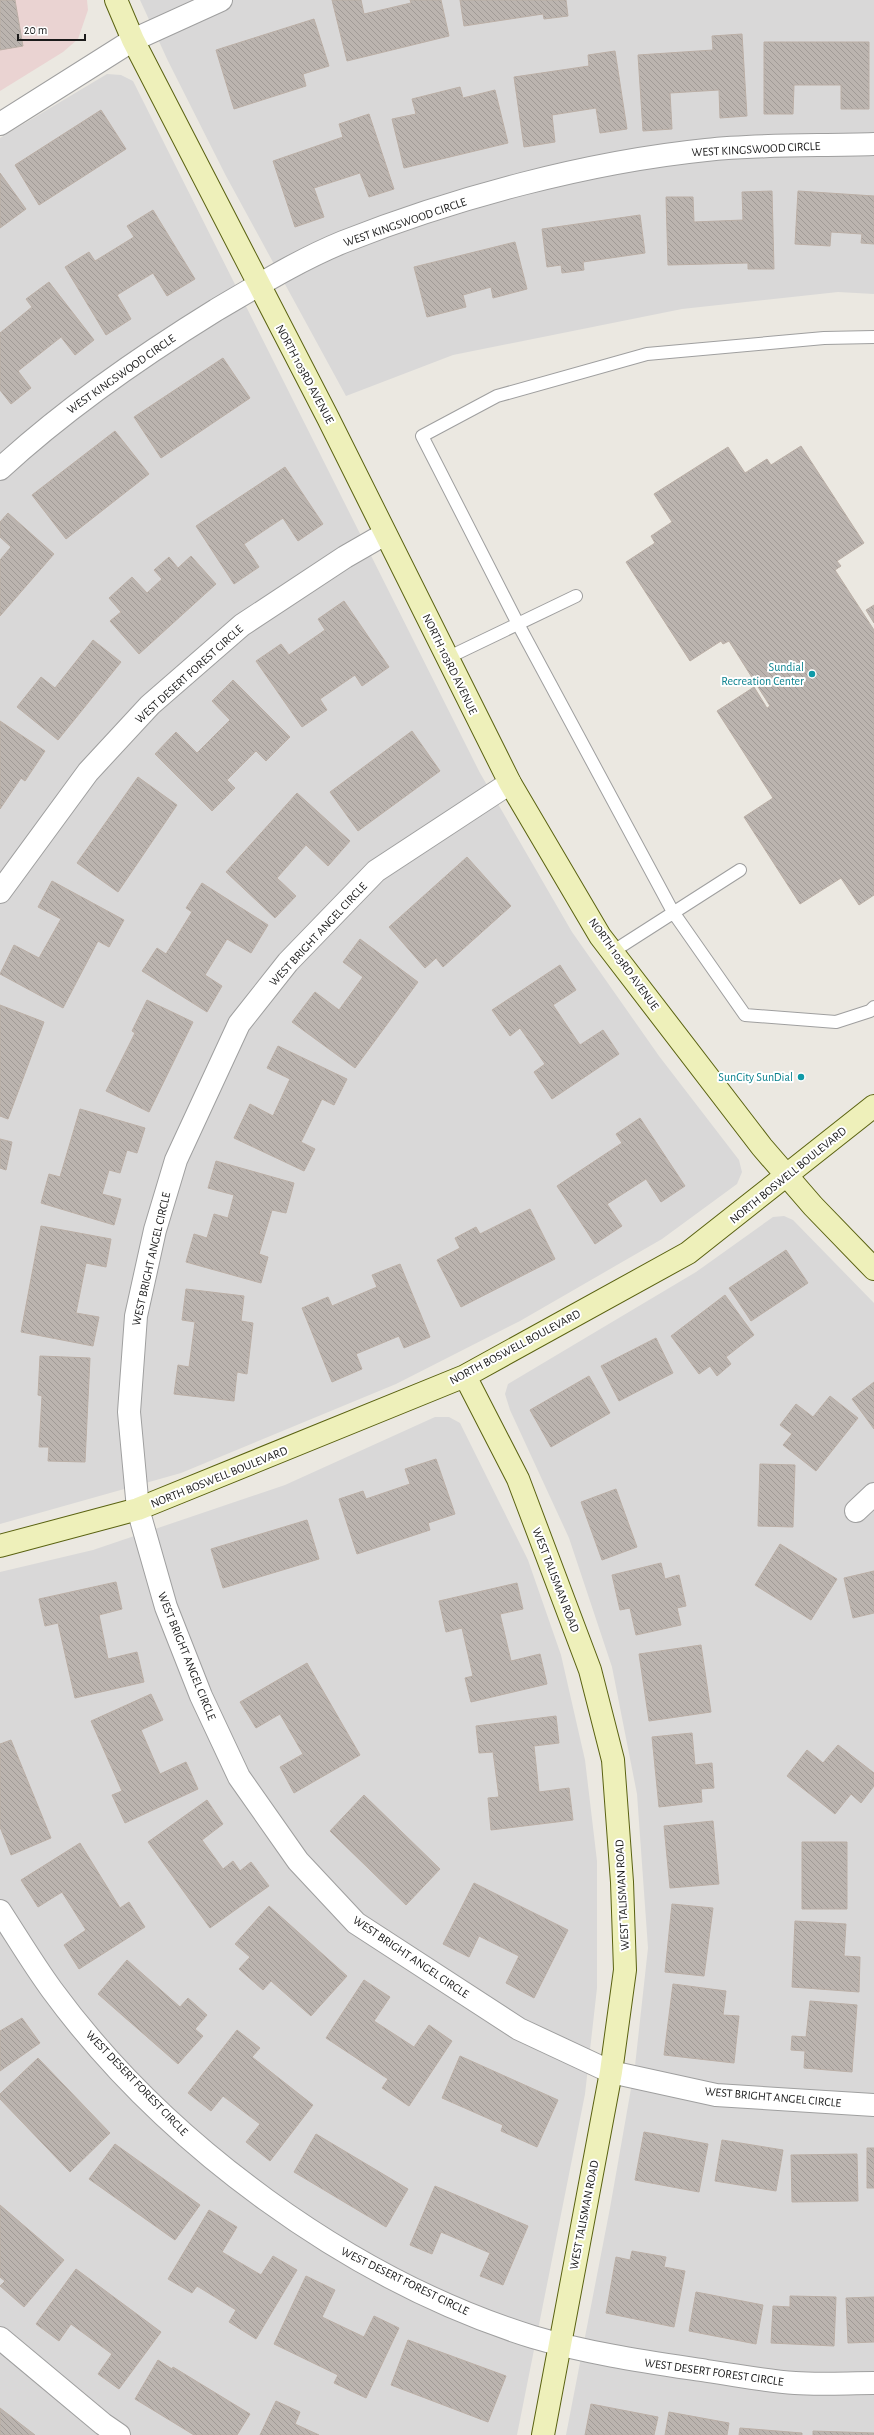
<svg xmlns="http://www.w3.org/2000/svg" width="874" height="2435" font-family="'Alegreya Sans',sans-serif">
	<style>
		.residential { fill: #d9d8d8 }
		.commercial { fill: #ead3d2 }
		.building { fill: url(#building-back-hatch); stroke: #bbafa6 }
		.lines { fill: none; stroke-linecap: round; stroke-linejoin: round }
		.lane-casing { stroke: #9f9f9f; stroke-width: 14 }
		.street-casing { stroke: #9f9f9f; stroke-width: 24 }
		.secondary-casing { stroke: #5a6211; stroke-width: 24 }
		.lane { stroke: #fff; stroke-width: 12 }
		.street { stroke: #fff; stroke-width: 22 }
		.secondary { stroke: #eef0ba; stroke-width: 22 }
		.culture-dot { fill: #0f9aa8; stroke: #fff; stroke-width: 1.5 }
		.labels { text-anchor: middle; stroke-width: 4; stroke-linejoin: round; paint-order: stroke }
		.street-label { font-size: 12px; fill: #1b1b1b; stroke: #fff }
		.culture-label { font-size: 12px; fill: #0d838f; stroke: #fff; text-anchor: end }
	</style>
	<defs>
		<pattern id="building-back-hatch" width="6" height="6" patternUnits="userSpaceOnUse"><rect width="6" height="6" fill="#bbb4af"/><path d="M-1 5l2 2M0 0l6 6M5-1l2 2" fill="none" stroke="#a09a96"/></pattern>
	</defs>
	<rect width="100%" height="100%" fill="#ebe8e1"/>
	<path class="residential" d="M 140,0 L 874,0 L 874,294 L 838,292 L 682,309 L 453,355 L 346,396 L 226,176 L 168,61 Z
		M 107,74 L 121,75 L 133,81 L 480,773 L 572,932 L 659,1056 L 739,1160 L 742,1172 L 737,1184 L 662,1239 L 520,1321 L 396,1384 L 181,1473 L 0,1524 L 0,138 Z
		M 784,1216 L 793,1220 L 874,1303 L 874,2435 L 566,2435 L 610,2208 L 635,2066 L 648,1948 L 637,1794 L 612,1667 L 569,1538 L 510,1410 L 505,1394 L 508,1384 L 696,1272 L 773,1217 Z
		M 435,1417 L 449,1417 L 460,1423 L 528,1560 L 561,1655 L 585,1760 L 597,1861 L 597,1988 L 585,2094 L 517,2435 L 0,2435 L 0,1572 L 93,1550 L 285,1485 Z"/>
	<path class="commercial" d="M 0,0 L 87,0 L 88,10 L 78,39 L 63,52 L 0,91 Z"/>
	<path class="building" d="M 0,0 L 15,0 L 23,46 L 0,50 Z
		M 332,0 L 361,0 L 364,14 L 411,3 L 410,0 L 441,0 L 449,36 L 347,61 Z
		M 460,0 L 566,0 L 568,16 L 544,19 L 543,14 L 464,26 Z
		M 314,19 L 329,66 L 303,74 L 306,86 L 234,109 L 216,50 Z
		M 742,34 L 747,116 L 720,118 L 719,90 L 670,93 L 672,129 L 643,131 L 638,55 L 713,50 L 712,36 Z
		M 764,42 L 869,42 L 869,109 L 841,109 L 841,85 L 794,85 L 793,114 L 764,114 Z
		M 615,51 L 627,129 L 600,133 L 596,108 L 552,115 L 555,142 L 524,147 L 514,77 L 589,66 L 588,55 Z
		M 460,87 L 463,98 L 495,90 L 508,143 L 404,168 L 392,119 L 416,114 L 412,99 Z
		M 101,110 L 126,149 L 39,205 L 15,165 Z
		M 369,114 L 394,189 L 369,197 L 360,173 L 314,188 L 324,217 L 295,227 L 273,161 L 343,137 L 339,124 Z
		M 0,173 L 26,209 L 0,228 Z
		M 772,191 L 774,269 L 748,269 L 748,263 L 668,265 L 666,197 L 693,197 L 694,222 L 743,220 L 742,192 Z
		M 798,191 L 874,196 L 874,244 L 861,243 L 862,234 L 831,232 L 830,246 L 795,244 Z
		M 153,210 L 195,279 L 167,296 L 153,273 L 117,295 L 131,319 L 106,335 L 65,267 L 89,252 L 95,261 L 134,237 L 127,226 Z
		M 640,215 L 645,253 L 583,262 L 584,270 L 562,273 L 561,265 L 547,267 L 542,229 Z
		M 515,242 L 527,289 L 493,298 L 491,287 L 463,295 L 466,307 L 427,317 L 414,267 Z
		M 49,282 L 94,340 L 75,355 L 61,337 L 18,371 L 31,388 L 11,404 L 0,390 L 0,333 L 32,307 L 26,299 Z
		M 223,358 L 250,398 L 161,458 L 134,417 Z
		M 115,431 L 149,474 L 66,539 L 32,495 Z
		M 801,446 L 864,543 L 837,561 L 841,566 L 835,570 L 874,630 L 874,895 L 859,905 L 841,878 L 800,904 L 744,817 L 773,798 L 717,711 L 754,687 L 767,708 L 770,706 L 729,641 L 723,644 L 721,641 L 690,661 L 626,562 L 655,543 L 651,536 L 672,522 L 654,494 L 728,447 L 745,473 L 767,459 L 771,465 Z
		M 285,467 L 323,524 L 298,541 L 283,518 L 244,544 L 259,567 L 234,584 L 196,526 Z
		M 8,513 L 54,554 L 0,616 L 0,560 L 11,547 L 0,537 L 0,522 Z
		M 191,556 L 216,584 L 139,654 L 110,621 L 121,612 L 109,598 L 132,577 L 147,593 L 162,579 L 154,570 L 169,557 L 178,568 Z
		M 344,601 L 389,667 L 362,686 L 355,675 L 320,699 L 327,710 L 302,727 L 256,661 L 281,644 L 289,655 L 325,630 L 318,619 Z
		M 874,605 L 874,623 L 866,610 Z
		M 93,640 L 121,662 L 58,740 L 17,707 L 41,677 L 55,688 Z
		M 233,680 L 290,737 L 266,761 L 256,751 L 227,780 L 235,788 L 212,811 L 155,754 L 176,732 L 197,753 L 230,720 L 212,701 Z
		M 0,721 L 45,751 L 25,781 L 21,778 L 0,809 Z
		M 412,731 L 440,771 L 358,831 L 330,792 Z
		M 138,777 L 177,805 L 118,892 L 77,863 Z
		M 297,793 L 350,841 L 328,866 L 306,845 L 277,878 L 296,896 L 275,918 L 226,872 Z
		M 467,857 L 511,906 L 443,967 L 436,958 L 425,968 L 389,927 Z
		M 52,881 L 124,920 L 109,947 L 98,941 L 63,1008 L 0,974 L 14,945 L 39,958 L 61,919 L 38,907 Z
		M 202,883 L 268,925 L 251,953 L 227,939 L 205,975 L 222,986 L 207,1012 L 142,971 L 157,948 L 166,954 L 192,912 L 186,908 Z
		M 360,939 L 418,982 L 355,1068 L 292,1022 L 315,992 L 339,1010 L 363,977 L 343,962 Z
		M 560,965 L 576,990 L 553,1005 L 580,1045 L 603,1030 L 619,1054 L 552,1099 L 534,1072 L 545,1064 L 520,1028 L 510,1036 L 492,1010 Z
		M 147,1000 L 193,1022 L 149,1112 L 106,1091 L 135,1033 L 132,1031 Z
		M 0,1005 L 44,1022 L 8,1119 L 0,1116 Z
		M 278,1046 L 347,1079 L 334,1105 L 322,1099 L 301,1142 L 315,1149 L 304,1171 L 234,1138 L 250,1104 L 273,1116 L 290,1079 L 267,1068 Z
		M 80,1109 L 145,1128 L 137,1153 L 127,1150 L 120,1173 L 109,1170 L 102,1194 L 121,1199 L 114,1225 L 41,1203 L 49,1174 L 60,1177 Z
		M 640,1118 L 685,1186 L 661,1202 L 646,1179 L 607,1204 L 622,1226 L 595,1244 L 557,1186 L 622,1143 L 616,1134 Z
		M 0,1139 L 12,1142 L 6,1170 L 0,1168 Z
		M 216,1161 L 294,1183 L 286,1213 L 272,1210 L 259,1254 L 268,1257 L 261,1283 L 186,1262 L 194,1234 L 207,1238 L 214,1214 L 228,1218 L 234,1195 L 208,1188 Z
		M 530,1209 L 555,1259 L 461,1307 L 437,1260 L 460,1248 L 455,1238 L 476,1227 L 480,1234 Z
		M 41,1226 L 111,1239 L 106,1267 L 86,1263 L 76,1313 L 99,1317 L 93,1346 L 21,1332 Z
		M 786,1250 L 808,1283 L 751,1321 L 729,1288 Z
		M 400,1264 L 430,1337 L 404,1348 L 399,1336 L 356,1354 L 362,1369 L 332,1382 L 302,1308 L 328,1297 L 332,1306 L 377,1287 L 372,1275 Z
		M 186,1289 L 244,1296 L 241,1321 L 253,1323 L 247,1374 L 237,1372 L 234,1401 L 174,1394 L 178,1365 L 189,1367 L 195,1322 L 182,1320 Z
		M 725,1295 L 754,1335 L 726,1357 L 731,1364 L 717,1376 L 710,1366 L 699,1374 L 671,1336 Z
		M 656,1338 L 673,1373 L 619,1401 L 601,1366 Z
		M 40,1356 L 90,1358 L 85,1462 L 48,1461 L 49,1447 L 39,1447 L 42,1396 L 38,1395 Z
		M 589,1376 L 610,1413 L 551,1447 L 530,1410 Z
		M 874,1382 L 874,1429 L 852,1399 Z
		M 830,1396 L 858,1418 L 816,1471 L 783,1445 L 792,1434 L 780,1425 L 796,1404 L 813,1417 Z
		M 436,1459 L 455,1514 L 428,1523 L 430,1530 L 357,1554 L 339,1499 L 363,1491 L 366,1499 L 410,1484 L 405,1469 Z
		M 760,1464 L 795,1465 L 793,1527 L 758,1526 Z
		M 616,1489 L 637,1547 L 602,1560 L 581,1502 Z
		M 307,1520 L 319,1559 L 223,1588 L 211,1549 Z
		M 780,1544 L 837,1579 L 811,1620 L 755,1585 Z
		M 661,1563 L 665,1579 L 679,1575 L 686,1606 L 677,1608 L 681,1625 L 636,1635 L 630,1608 L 620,1610 L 612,1575 Z
		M 874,1571 L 874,1613 L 853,1618 L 844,1578 Z
		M 116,1582 L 122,1609 L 99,1615 L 108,1659 L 137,1652 L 144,1682 L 75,1698 L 58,1623 L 45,1626 L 39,1599 Z
		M 517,1583 L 523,1609 L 500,1614 L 511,1661 L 540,1654 L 547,1684 L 471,1702 L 465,1678 L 473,1676 L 462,1628 L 446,1632 L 439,1601 Z
		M 701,1645 L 711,1712 L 649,1721 L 639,1654 Z
		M 307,1663 L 360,1755 L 294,1793 L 280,1767 L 303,1754 L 280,1714 L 256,1728 L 240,1702 Z
		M 151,1694 L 163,1720 L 141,1730 L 160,1774 L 186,1762 L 198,1789 L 125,1823 L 112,1795 L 122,1791 L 91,1721 Z
		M 556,1716 L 559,1743 L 534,1746 L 539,1792 L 569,1788 L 573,1820 L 491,1830 L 488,1798 L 499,1797 L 493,1752 L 479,1753 L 476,1726 Z
		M 692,1733 L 695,1765 L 712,1763 L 714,1788 L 701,1789 L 702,1802 L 659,1807 L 652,1737 Z
		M 11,1740 L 51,1838 L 11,1855 L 0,1827 L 0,1744 Z
		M 838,1745 L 874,1773 L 874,1786 L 861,1803 L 851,1794 L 835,1814 L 787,1776 L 807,1750 L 823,1763 Z
		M 364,1795 L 440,1869 L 406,1905 L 330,1831 Z
		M 207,1800 L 223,1824 L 202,1840 L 223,1869 L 233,1861 L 240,1871 L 251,1862 L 269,1886 L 210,1928 L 148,1842 Z
		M 713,1821 L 719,1884 L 670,1888 L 664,1826 Z
		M 802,1842 L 847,1842 L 847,1909 L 802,1909 Z
		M 80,1843 L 120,1908 L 129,1902 L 145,1927 L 79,1969 L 64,1945 L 86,1930 L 62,1892 L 38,1907 L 21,1880 Z
		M 474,1883 L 568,1930 L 534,1998 L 506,1983 L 519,1956 L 479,1936 L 469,1957 L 443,1944 Z
		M 672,1904 L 713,1908 L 704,1976 L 665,1972 Z
		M 269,1906 L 347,1976 L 311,2016 L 271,1981 L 263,1990 L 239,1969 L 250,1957 L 235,1944 Z
		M 795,1921 L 846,1924 L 844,1956 L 860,1957 L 859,1992 L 792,1987 Z
		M 127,1960 L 180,2007 L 188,1998 L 207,2015 L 195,2029 L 203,2036 L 178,2064 L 98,1994 Z
		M 364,1980 L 390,1997 L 374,2021 L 414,2047 L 429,2025 L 452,2041 L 409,2106 L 382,2088 L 388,2079 L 326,2038 Z
		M 673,1984 L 726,1991 L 723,2015 L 739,2016 L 734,2063 L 664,2055 Z
		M 810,2001 L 857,2005 L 852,2072 L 804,2068 L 805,2051 L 791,2050 L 792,2036 L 806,2037 Z
		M 22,2018 L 40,2043 L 0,2071 L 0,2031 Z
		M 237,2030 L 260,2048 L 252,2057 L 313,2105 L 270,2161 L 246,2142 L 260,2124 L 223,2096 L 211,2111 L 188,2093 Z
		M 460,2056 L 558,2100 L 537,2147 L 501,2131 L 503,2125 L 442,2098 Z
		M 38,2058 L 110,2133 L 70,2172 L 0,2099 L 0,2094 Z
		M 644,2132 L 708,2144 L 699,2192 L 635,2180 Z
		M 316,2134 L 408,2189 L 386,2227 L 294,2172 Z
		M 722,2140 L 783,2150 L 776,2191 L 715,2181 Z
		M 115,2144 L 200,2205 L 175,2240 L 89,2179 Z
		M 867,2148 L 874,2148 L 874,2188 L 867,2188 Z
		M 857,2154 L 858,2201 L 792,2202 L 791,2155 Z
		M 435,2186 L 528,2226 L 503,2285 L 480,2276 L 490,2253 L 441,2232 L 432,2254 L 410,2245 Z
		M 0,2205 L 64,2260 L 24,2307 L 0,2286 L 5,2281 L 0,2277 Z
		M 209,2210 L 237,2227 L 222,2252 L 261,2275 L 273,2256 L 297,2270 L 256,2339 L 229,2322 L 236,2310 L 197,2286 L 192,2293 L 168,2279 Z
		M 632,2251 L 666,2257 L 664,2267 L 685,2271 L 674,2327 L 606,2313 L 616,2257 L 630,2260 Z
		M 76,2269 L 161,2332 L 119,2389 L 98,2374 L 112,2354 L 71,2324 L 59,2341 L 36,2324 Z
		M 306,2276 L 335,2290 L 322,2317 L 364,2337 L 374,2316 L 399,2328 L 366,2398 L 334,2383 L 338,2375 L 274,2344 Z
		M 696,2292 L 763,2305 L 756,2344 L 689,2331 Z
		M 790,2296 L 836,2297 L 834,2346 L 771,2343 L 773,2306 L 790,2307 Z
		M 874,2297 L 874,2342 L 848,2343 L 846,2298 Z
		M 408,2340 L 506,2376 L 488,2422 L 391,2385 Z
		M 158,2360 L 172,2369 L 173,2367 L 250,2414 L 237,2435 L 194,2435 L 135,2399 Z
		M 276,2401 L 300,2412 L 295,2424 L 319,2435 L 260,2435 Z
		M 591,2404 L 658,2417 L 654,2435 L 585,2435 Z
		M 0,2408 L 35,2435 L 0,2435 Z
		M 669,2412 L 729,2423 L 727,2435 L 665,2435 Z
		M 740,2428 L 802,2433 L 802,2435 L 739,2435 Z
		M 813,2431 L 874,2433 L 874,2435 L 813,2435 Z"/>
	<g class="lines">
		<g class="lane-casing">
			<path id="lane" d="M 874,337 L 824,338 L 647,354 L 497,396 L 422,436 L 518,624 L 673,912 L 745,1015 L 836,1022 L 870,1011 L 874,1007
				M 447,658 L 576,596
				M 612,952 L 740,870"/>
		</g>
		<g class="street-casing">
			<path id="street" d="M 0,124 L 133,40 L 221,0
				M 0,469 C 66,408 140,357 216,310 C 257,286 299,260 343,242 C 454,198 588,162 706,150 C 759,144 820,146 874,144
				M 510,783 L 376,871 L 288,962 L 239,1024 L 176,1160 L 155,1230 L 136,1316 L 129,1412 L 138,1509 L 166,1607 L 201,1696 L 239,1777 L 298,1861 L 356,1923 L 519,2029 L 611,2072 L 716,2095 L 874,2105
				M 0,892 L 88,772 L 150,705 L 242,625 L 345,557 L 385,534
				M 856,1511 L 874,1494
				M 0,1911 C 17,1937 33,1964 52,1990 C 165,2144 350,2280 533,2337 C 590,2354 648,2362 707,2371 C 736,2375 766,2381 795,2383 C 821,2385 848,2383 874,2383
				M 0,2338 L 103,2424 L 119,2435"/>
		</g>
		<g class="secondary-casing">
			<path id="secondary" d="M 116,0 L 133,40 L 328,418 L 510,783 L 600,936 L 762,1147 L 813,1206 L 874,1269
				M 465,1376 L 518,1479 L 590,1670 L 613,1760 L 622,1882 L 625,1970 L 611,2072 L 543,2435
				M 0,1546 L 138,1509 L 465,1376 L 688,1253 L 874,1106"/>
		</g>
		<use href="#lane" class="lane"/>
		<use href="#street" class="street"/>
		<use href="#secondary" class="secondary"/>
	</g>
	<g class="culture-dot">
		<circle cx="812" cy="674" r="4"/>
		<circle cx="801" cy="1077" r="4"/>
	</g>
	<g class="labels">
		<g class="street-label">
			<text transform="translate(756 149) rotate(-3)" y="4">WEST KINGSWOOD CIRCLE</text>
			<text transform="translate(405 222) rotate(-19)" y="4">WEST KINGSWOOD CIRCLE</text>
			<text transform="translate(121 374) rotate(-35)" y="4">WEST KINGSWOOD CIRCLE</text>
			<text transform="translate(305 374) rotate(62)" y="4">NORTH 103RD AVENUE</text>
			<text transform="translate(450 664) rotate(64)" y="4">NORTH 103RD AVENUE</text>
			<text transform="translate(189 674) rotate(-42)" y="4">WEST DESERT FOREST CIRCLE</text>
			<text transform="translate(318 934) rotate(-47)" y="4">WEST BRIGHT ANGEL CIRCLE</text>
			<text transform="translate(624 964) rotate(54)" y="4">NORTH 103RD AVENUE</text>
			<text transform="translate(788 1175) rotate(-39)" y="4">NORTH BOSWELL BOULEVARD</text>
			<text transform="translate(151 1259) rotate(-77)" y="4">WEST BRIGHT ANGEL CIRCLE</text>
			<text transform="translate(515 1347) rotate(-28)" y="4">NORTH BOSWELL BOULEVARD</text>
			<text transform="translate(219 1477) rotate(-22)" y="4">NORTH BOSWELL BOULEVARD</text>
			<text transform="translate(556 1580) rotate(69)" y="4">WEST TALISMAN ROAD</text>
			<text transform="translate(187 1656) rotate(68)" y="4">WEST BRIGHT ANGEL CIRCLE</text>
			<text transform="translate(622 1895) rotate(-93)" y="4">WEST TALISMAN ROAD</text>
			<text transform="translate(411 1957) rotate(34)" y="4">WEST BRIGHT ANGEL CIRCLE</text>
			<text transform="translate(137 2083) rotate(46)" y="4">WEST DESERT FOREST CIRCLE</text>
			<text transform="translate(773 2097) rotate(5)" y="4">WEST BRIGHT ANGEL CIRCLE</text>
			<text transform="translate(584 2215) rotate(-79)" y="4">WEST TALISMAN ROAD</text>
			<text transform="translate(405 2281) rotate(26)" y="4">WEST DESERT FOREST CIRCLE</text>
			<text transform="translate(714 2372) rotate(8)" y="4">WEST DESERT FOREST CIRCLE</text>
		</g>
		<g class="culture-label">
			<text x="804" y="671">Sundial<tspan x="804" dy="14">Recreation Center</tspan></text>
			<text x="793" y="1081">SunCity SunDial</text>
		</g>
	</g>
	<path d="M18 34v6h67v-6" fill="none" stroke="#1b1b1b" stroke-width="2"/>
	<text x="24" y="34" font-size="12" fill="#1b1b1b" stroke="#ffffff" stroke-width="3" paint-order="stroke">20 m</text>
</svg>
